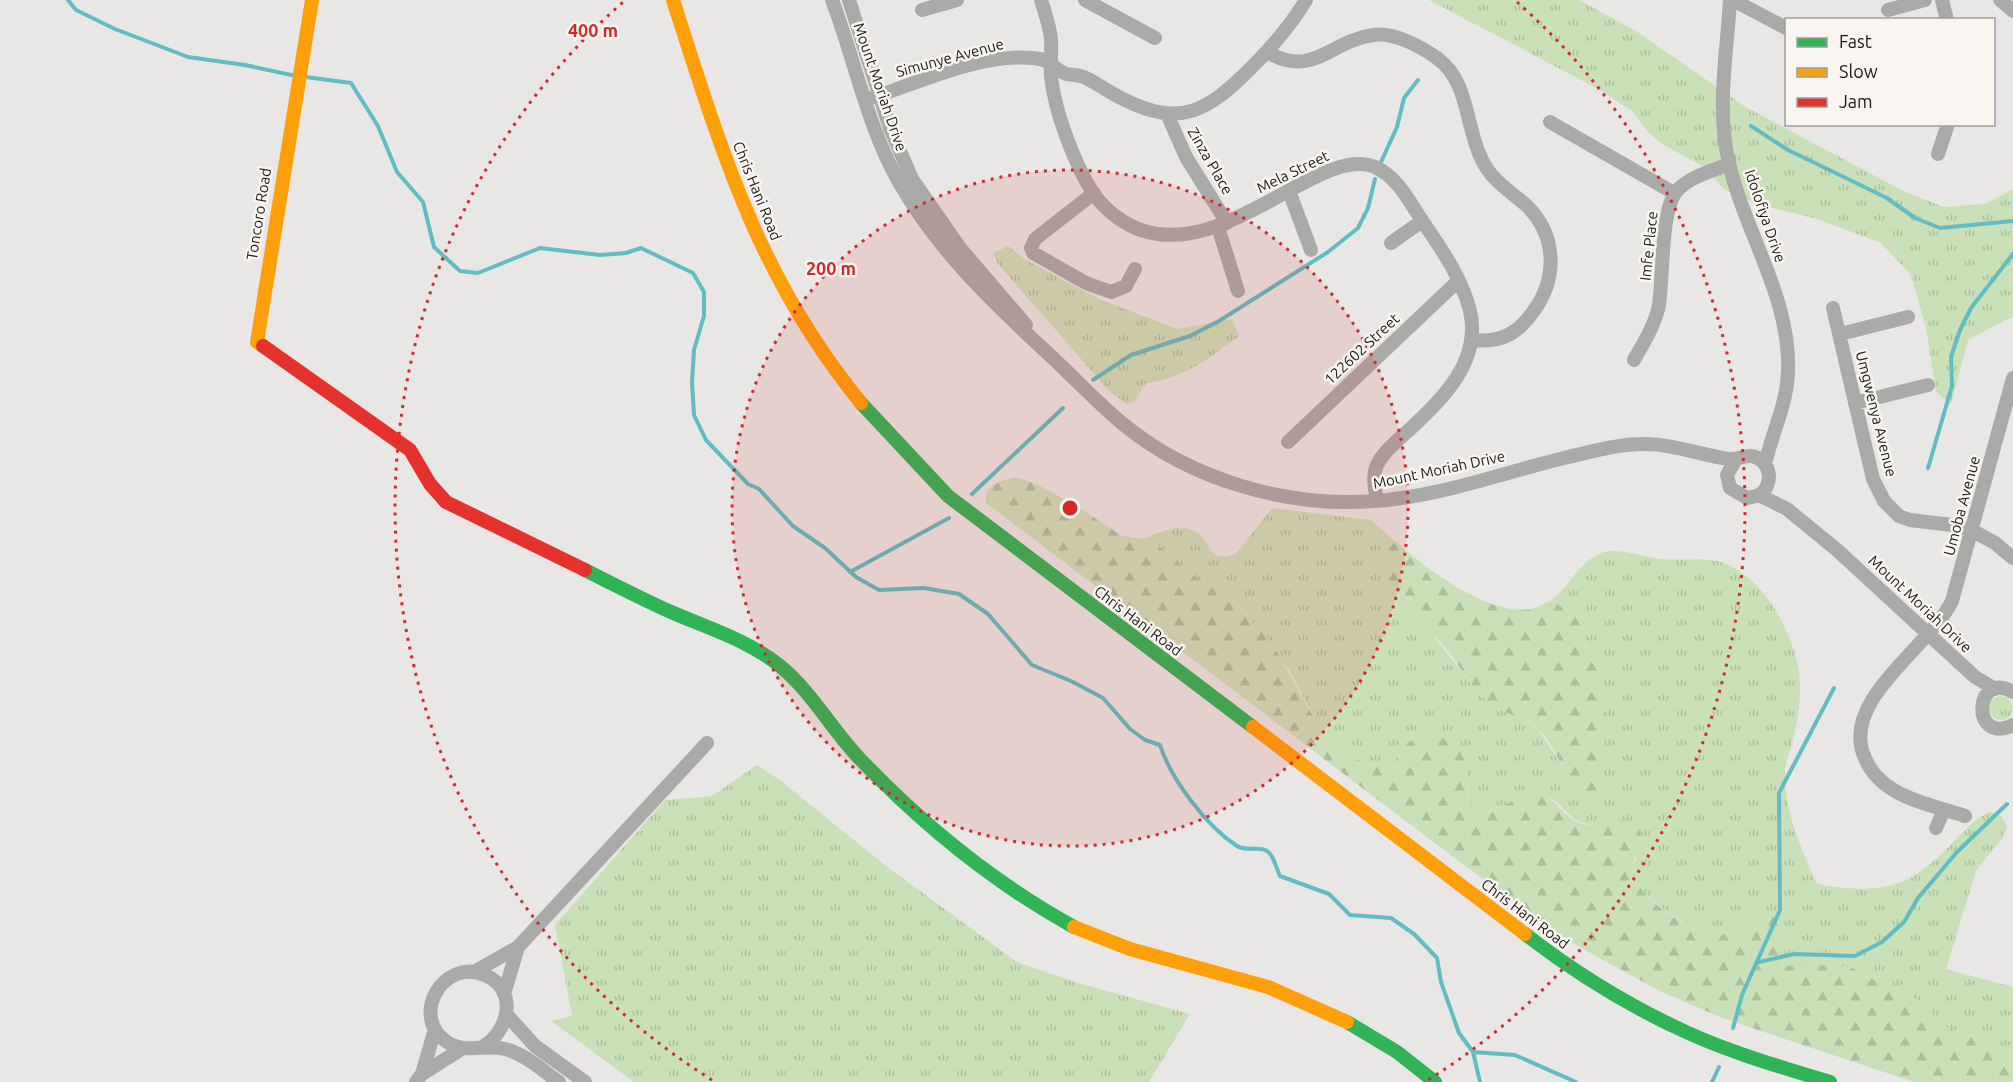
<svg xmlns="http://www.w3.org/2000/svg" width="2013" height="1082" font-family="Ubuntu,sans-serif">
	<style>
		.grass { fill: url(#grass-tufts) }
		.forest { fill: url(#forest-firs) }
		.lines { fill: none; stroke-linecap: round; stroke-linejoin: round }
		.stream { stroke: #61bdc1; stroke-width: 4 }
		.street { stroke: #aaaaa9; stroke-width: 14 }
		.fast { stroke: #30b455; stroke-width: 14 }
		.slow { stroke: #ff9f0a; stroke-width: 14 }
		.jam { stroke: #e5322d; stroke-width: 14 }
		.ring { fill: none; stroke: #d62828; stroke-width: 3; stroke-dasharray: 3 6 }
		.labels { text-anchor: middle; stroke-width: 5; stroke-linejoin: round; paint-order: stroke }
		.street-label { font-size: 15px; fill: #1a1917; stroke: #f9f5f0 }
		.centre { fill: #d62828; stroke: #f9f5f0; stroke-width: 3 }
		.ring-label { font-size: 18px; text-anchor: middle; font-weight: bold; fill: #d62828; stroke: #f9f5f0; stroke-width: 5; stroke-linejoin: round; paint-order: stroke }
	</style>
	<defs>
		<pattern id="grass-tufts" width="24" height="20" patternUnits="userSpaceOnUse" patternTransform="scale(1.5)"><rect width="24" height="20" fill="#cae0b8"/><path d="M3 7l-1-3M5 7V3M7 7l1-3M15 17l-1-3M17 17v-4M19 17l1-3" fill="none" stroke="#adc09d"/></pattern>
		<pattern id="forest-firs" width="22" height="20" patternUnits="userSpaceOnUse" patternTransform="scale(1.5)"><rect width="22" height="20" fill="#cae0b8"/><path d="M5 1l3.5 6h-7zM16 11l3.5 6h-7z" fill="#adc09d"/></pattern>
	</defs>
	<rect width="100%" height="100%" fill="#e9e7e5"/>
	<path class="grass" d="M 1429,0 L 1579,0 L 1636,31 L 1744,106 L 1905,192 L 1944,207 L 1985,204 L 2013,189 L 2013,316 L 1968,340 L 1951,404 L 1936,392 L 1926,328 L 1911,275 L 1881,243 L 1817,219 L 1757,204 L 1725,190 L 1704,167 L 1662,144 L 1647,131 L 1632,111 L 1600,90 Z
		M 1008,246 L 1026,260 L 1099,299 L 1177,329 L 1232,319 L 1239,336 C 1210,358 1184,378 1146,383 L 1134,402 L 1127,404 L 1109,391 L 998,264 L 993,253 Z
		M 1272,508 L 1371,520 L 1396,542 L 1385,548 L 1381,561 L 1435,638 L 1474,687 L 1496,707 L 1520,717 L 1538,729 L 1569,776 L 1586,795 L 1604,792 L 1600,763 L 1607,698 L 1586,649 L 1580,620 L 1552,600 C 1572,584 1581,557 1608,551 C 1626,550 1644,557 1662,559 C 1680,561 1703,557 1721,562 C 1766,576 1802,645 1800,690 C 1800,708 1796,728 1792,745 C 1790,753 1785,762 1785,771 C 1784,812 1801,847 1817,884 C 1851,890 1891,894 1921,871 C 1943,856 1959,833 1980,817 L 1990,812 L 2001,816 L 2007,826 L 2003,837 L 1976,871 L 1946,969 L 2013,987 L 2013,1069 L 1999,1062 L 1974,1037 L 1945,1027 L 1917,1000 L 1884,982 L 1860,976 L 1858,972 L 1784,966 L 1778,949 L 1780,921 L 1750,919 C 1748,923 1746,929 1742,931 C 1718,949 1654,908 1640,887 C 1635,881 1634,872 1633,865 L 1637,858 L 1592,824 C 1567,824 1563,800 1546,797 C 1515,791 1498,815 1479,812 L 1468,800 L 1465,752 L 1408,742 L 1393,764 L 1385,768 L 1356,759 L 1322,732 L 1289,670 L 1227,591 L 1192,575 L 1163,549 L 1144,539 C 1160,532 1183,521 1199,534 C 1214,547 1208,563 1236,554 Z
		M1989 708a12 12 0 1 1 24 0a12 12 0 1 1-24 0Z
		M 757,765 L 781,781 L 886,866 L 1017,962 L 1075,982 L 1190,1014 L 1149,1082 L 634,1082 L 551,1021 L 572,1016 L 555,925 L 665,800 L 712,796 Z"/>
	<path class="forest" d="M 1016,477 L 1036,484 L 1075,505 L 1122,536 L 1144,539 L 1163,549 L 1192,575 L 1227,591 L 1240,609 L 1270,640 L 1322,732 L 1356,759 L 1385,768 L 1393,764 L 1408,742 C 1422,739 1459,731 1465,752 C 1467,759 1466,788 1468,800 L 1479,812 C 1498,815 1515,794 1535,794 C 1557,794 1563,821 1584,824 C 1599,827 1614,816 1629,821 C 1651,827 1636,851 1633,864 C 1633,868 1635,874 1636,878 C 1644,906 1709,943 1738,933 C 1746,930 1750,920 1756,913 L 1772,914 L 1780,921 L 1778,949 L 1784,966 L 1839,965 L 1855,969 L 1860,976 L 1884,982 L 1917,1000 L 1945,1027 L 1974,1037 L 1999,1062 L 2013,1069 L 2013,1082 L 1914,1082 L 1725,1019 L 1662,992 L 1592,954 L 1555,932 L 1460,862 L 986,503 C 983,485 1001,481 1016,477 Z
		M 1396,542 C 1426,568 1492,620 1535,608 C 1540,606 1546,602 1552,600 L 1580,620 L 1586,649 L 1593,655 L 1607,698 L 1600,763 L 1604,792 L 1602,796 L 1586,795 C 1580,789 1573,782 1568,775 C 1558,760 1551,741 1538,729 C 1525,717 1507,715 1493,706 C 1472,691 1460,665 1444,646 C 1417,616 1368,599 1385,548 Z"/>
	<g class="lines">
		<path class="stream" d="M 68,0 L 76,10 L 115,29 L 188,57 L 245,65 L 296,76
			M 306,77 L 351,83 L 378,126 L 397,172 L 423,202 L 434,247 L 460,271 L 478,273 L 540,248 L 600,255 L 626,253 L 641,248 L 693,273 L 704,292 L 704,316 L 694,350 L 692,382 L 694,415 L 706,440 L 748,484 L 759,489 L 793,526 L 825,548 L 856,577 L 879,590 L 924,588 L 959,594 L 988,614 L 1032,665 L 1071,681 L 1103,698 L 1130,729 L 1145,740 L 1160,745 C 1171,779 1206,826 1237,846 C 1247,853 1263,843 1271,855 C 1275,861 1277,870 1280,876 L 1329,894 L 1350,915 L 1391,918 L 1414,934 L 1437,958 L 1441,982 L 1459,1033 L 1473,1052 L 1480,1082
			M 1751,126 L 1788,150 L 1887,198 L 1915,218 L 1940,228 L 2013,221
			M 1381,162 L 1397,127 L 1404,98 L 1418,80
			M 1093,380 L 1131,355 L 1190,336 L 1219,321 L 1328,252 L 1358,228 L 1368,208 L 1375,179
			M 1928,468 L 1952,386 L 1951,357 L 1960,330 L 1971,308 L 2013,254
			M 972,494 L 1063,408
			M 850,572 L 949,518
			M 1759,962 L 1794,954 L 1855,956 L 1882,942 L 1904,922 L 1918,898 L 1957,852 L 2007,804
			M 1733,1028 L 1742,995 L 1780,910 L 1779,793 L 1834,688
			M 1473,1052 L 1515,1055 L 1576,1082
			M 1712,1082 L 1719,1067"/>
		<path class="street" d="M 832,0 C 855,60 867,126 899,182 C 936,247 987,297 1041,347 C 1069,372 1094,400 1123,424 C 1191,480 1288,508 1375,501 C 1438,497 1502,473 1564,458 C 1590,452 1617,444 1644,444 C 1674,444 1700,455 1729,459 C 1740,460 1749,452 1759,459 C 1769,465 1771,477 1767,486 C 1763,495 1755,497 1747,498 L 1730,488 L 1727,475 L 1736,459
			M 849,0 L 890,128 L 912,179 L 960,248 L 1026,325
			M 1041,0 C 1045,13 1050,26 1051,40 C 1052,52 1050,64 1051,77 C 1055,112 1074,163 1093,193 C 1105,210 1124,225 1144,231 C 1229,257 1322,144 1375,167 C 1398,177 1410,203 1423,222 C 1442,250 1462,278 1470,311 C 1482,361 1442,400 1408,431 C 1398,440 1383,452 1377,465 C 1372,476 1375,490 1377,501
			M 1085,0 L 1155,38
			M 1730,0 C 1727,53 1716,111 1729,163 C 1745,233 1791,298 1788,372 C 1787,404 1772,433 1765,464
			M 1733,0 L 1786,28
			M 1942,0 L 1947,20
			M 2000,0 L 2013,11
			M 922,10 L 957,0
			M 1888,10 L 1925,0
			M 1267,52 C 1313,79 1330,41 1373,35 C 1394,32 1420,46 1437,58 C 1470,82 1465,127 1482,160 C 1492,181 1509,190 1526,205 C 1557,235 1558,278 1533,312 C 1517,335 1499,343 1471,340
			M 866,100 C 915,84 979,53 1032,58 C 1054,60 1049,66 1064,73 C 1070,76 1079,74 1086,78 C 1098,84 1109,92 1121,98 C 1181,129 1208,111 1252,67 C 1273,46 1291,25 1306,0
			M 1167,114 L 1186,157 L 1227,223
			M 1550,122 L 1674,193
			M 1938,154 L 1948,124
			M 1289,191 L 1311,250
			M 1094,193 L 1035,239 L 1031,248 L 1033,253 L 1086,283 L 1111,292 L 1126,286 L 1135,269
			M 1218,227 L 1238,291
			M 1391,243 L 1422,221
			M 1833,308 L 1865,445 L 1873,479 L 1884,501 L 1899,516 L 1910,520 L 1952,525 L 1973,531 L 1995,543 L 2013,558
			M 1840,334 L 1908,317
			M 1634,360 C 1644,342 1655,325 1659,305 C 1663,279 1661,210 1676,192 C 1688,177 1712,171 1729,164
			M 1855,403 L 1928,385
			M 1288,442 L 1459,280
			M 1759,495 L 1787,509 L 1837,550 L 1975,677 L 1995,689
			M 2013,692 C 1974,669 1970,746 2013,725
			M 1965,816 C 1925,803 1875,796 1862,750 C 1847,696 1930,646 1952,601 L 2013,378
			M 1936,828 L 1944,810
			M 474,972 L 518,947 L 707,743
			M 504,994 L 518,947
			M 507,1015 L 535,1046 L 585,1082
			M 482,1047 C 509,1032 519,990 485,975 C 443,957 409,1017 447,1042 C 465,1054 485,1044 505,1049 C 525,1054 542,1070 559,1082
			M 422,1074 L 463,1048
			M 416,1082 L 422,1074 L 435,1029"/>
		<path class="fast" d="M 861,403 L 948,496 L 1253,727
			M 585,570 C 613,584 642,599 671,612 C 708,628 748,640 780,666 C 812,692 832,730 860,759 C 922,824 996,884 1074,927
			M 1525,934 C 1574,972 1629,1006 1686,1032 C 1732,1053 1781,1067 1830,1082
			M 1347,1022 L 1397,1052 L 1435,1082"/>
		<path class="slow" d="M 673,0 C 722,152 758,277 861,403
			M 263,346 L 257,342 L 312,0
			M 1253,727 L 1525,934
			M 1074,927 L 1130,949 L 1268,987 L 1347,1022"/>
		<path class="jam" d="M 263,346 L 410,450 L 430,484 L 446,502 L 585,570"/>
	</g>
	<circle cx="1070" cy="508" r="338" fill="#d62828" fill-opacity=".12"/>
	<g class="ring">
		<circle cx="1070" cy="508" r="338"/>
		<path d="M712 1080A675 675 0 0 1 623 2M1517 2A675 675 0 0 1 1428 1080"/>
	</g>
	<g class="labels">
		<g class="street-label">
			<text transform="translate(950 58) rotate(-15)" y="5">Simunye Avenue</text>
			<text transform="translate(880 87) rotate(71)" y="5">Mount Moriah Drive</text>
			<text transform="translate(1210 161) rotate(60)" y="5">Zinza Place</text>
			<text transform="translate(1293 172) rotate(-26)" y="5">Mela Street</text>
			<text transform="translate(757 191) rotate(68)" y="5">Chris Hani Road</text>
			<text transform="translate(259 214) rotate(-81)" y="5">Toncoro Road</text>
			<text transform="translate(1765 216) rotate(71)" y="5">Idolofiya Drive</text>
			<text transform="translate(1649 246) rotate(-84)" y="5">Imfe Place</text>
			<text transform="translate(1362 349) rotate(-43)" y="5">122602 Street</text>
			<text transform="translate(1876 414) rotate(76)" y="5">Umgwenya Avenue</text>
			<text transform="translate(1439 470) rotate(-12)" y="5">Mount Moriah Drive</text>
			<text transform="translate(1962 506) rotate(-75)" y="5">Umoba Avenue</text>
			<text transform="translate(1920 604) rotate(43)" y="5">Mount Moriah Drive</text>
			<text transform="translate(1138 621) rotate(37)" y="5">Chris Hani Road</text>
			<text transform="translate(1525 914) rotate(37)" y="5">Chris Hani Road</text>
		</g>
	</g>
	<circle cx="1070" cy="508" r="9" class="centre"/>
	<g class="ring-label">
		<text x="593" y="37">400 m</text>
		<text x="831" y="275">200 m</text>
	</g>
	<rect x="1785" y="18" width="210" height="108" fill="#f9f5f0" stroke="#a09d99" stroke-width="1.5"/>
	<rect x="1797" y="38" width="30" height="9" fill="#30b455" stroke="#a09d99" stroke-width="1.5"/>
	<text x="1839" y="48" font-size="18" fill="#1a1917">Fast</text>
	<rect x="1797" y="68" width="30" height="9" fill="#ff9f0a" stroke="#a09d99" stroke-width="1.5"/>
	<text x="1839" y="78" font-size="18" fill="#1a1917">Slow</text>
	<rect x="1797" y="98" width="30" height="9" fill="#e5322d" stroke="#a09d99" stroke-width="1.5"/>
	<text x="1839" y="108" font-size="18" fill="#1a1917">Jam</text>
</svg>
